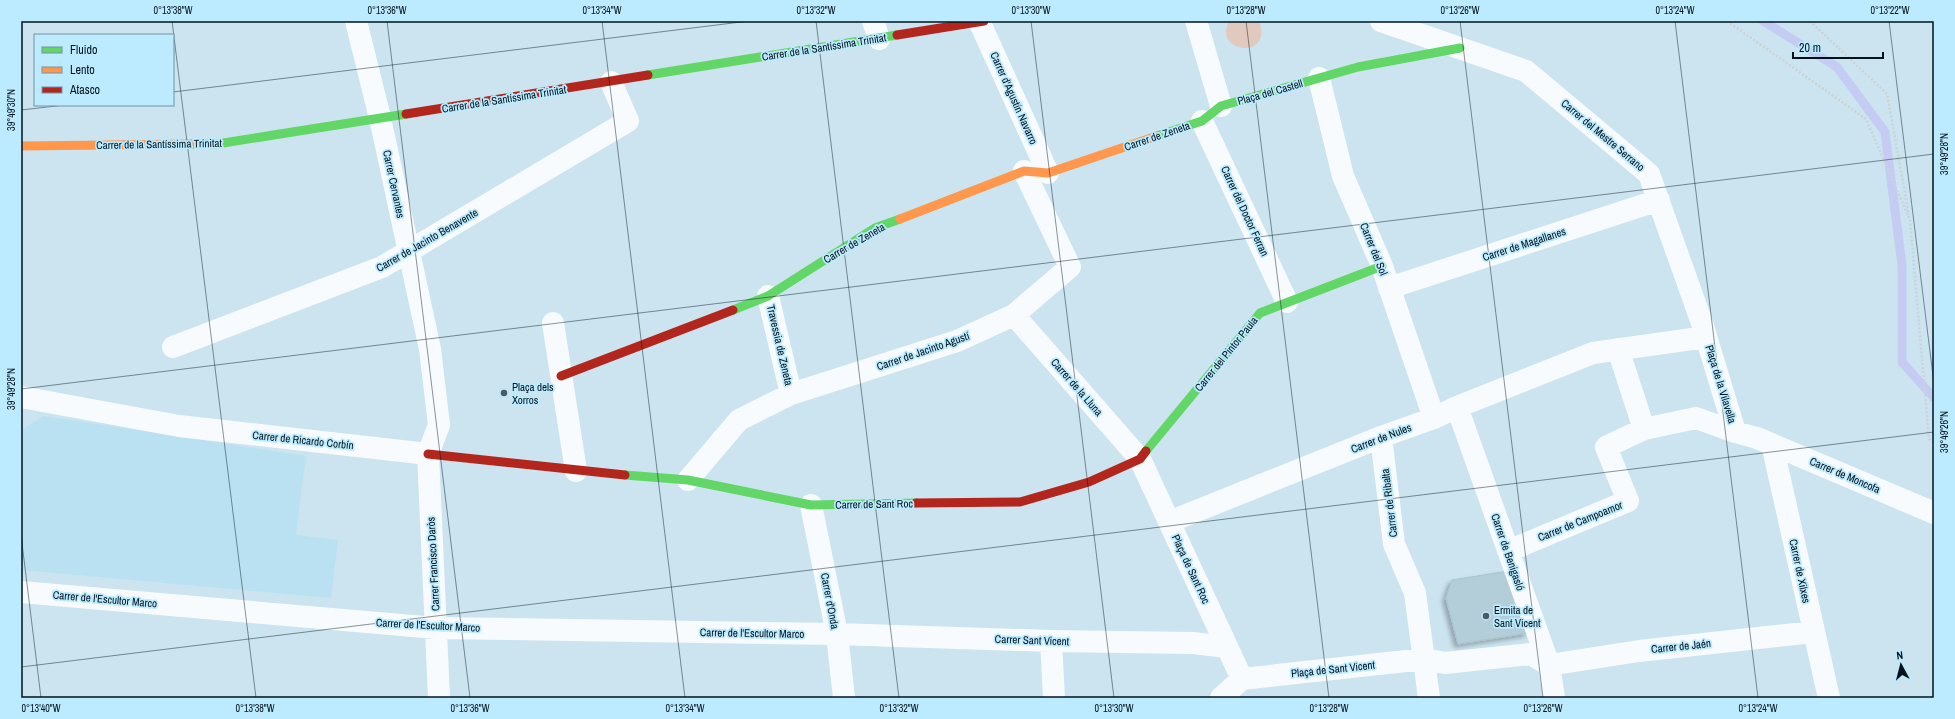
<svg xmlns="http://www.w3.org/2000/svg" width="1955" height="719" font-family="'Archivo Narrow',sans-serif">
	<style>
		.built { fill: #bae1f2 }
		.green { fill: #e2c9bd }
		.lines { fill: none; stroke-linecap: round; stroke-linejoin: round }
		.stream { stroke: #c5ccf3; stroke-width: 9 }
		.building { fill: #b3ced9; stroke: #a8c4cf; filter: url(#shadow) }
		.path { stroke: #ccd3d6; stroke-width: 2.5; stroke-dasharray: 2 2; stroke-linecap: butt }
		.street { stroke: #f7fbfd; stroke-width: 22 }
		.fast { stroke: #63d668; stroke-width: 9 }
		.slow { stroke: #ff974d; stroke-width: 9 }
		.jam { stroke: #b3261e; stroke-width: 9 }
		.ticks { fill: none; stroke: #00131c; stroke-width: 1; stroke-opacity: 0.45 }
		.poi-dot { fill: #475c66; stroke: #bceafe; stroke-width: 1.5 }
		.labels { text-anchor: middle; stroke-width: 3.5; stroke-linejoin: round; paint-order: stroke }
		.street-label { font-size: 11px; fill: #00131c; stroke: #bceafe }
		.poi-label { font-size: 11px; fill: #00131c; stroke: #bceafe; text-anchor: start }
		.neatline { fill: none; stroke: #00131c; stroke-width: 1.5 }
		.ticks-label { font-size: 10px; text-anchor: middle; fill: #00131c }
	</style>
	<defs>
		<filter id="shadow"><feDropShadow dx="-3.5" dy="3.5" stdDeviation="2" flood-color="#0004"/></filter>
	</defs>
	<rect width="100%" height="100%" fill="#cbe4ef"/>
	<path class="built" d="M 44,416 L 306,456 L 296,535 L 338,540 L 331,598 L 21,570 L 21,430 Z"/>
	<path class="green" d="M 1229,21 L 1259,21 C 1274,60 1212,54 1229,21 Z"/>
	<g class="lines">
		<path class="stream" d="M 1763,21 L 1837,67 L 1885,132 L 1902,265 L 1902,362 L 1934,398"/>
	</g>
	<path class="building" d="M 1515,570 L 1528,633 L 1458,644 L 1446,598 L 1452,580 Z"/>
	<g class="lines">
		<path class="path" d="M 1727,21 L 1866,119 L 1910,220 L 1929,439 L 1934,443
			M 1810,21 L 1887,94 L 1909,215"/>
		<path class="street" d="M 356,21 L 380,118 L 430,349 L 439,425 L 428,454 L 439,698
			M 873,21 L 879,39
			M 1196,21 L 1221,106
			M 1381,21 L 1526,71 L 1649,174 L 1702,323 L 1735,432 L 1757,438 L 1934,513
			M 980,23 L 1048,173
			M 1319,78 L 1343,176 L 1382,266 L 1434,418
			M 1202,121 L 1287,302
			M 1389,288 L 1659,200
			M 768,296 L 791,394
			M 1014,315 L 1140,459 L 1242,679
			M 553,323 L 576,471
			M 173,347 L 382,267 L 628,121 L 611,82
			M 1618,349 L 1644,429 L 1696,418 L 1735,432
			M 21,397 L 179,426 L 428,454
			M 1457,407 L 1549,665 L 1554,698
			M 1381,437 L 1394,544 L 1415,593 L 1429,698
			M 1772,444 L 1829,698
			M 688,480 L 739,420 L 791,394 L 957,341 L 1014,315 L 1070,267 L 1024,171
			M 811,505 L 837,634 L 844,698
			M 1169,522 L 1381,437 L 1434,418 L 1457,407 L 1593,353 L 1706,337
			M 1508,551 L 1628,501 L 1606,447 L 1644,429
			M 21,592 L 436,628 L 837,634 L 1051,641 L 1193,643 L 1227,647
			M 1051,641 L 1054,698
			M 1549,665 L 1639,651 L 1813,632
			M 1242,679 L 1424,659 L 1445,663 L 1531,654 L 1549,665
			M 1221,698 L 1242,679"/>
		<path class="fast" d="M 648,75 L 897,35
			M 1157,136 L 1202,121 L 1221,106 L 1358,67 L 1460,48
			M 192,144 L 217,144 L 406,114
			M 733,310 L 768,296 L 875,228 L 900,219
			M 1146,451 L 1260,313 L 1382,266
			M 625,475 L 688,480 L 811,505 L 916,503"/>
		<path class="slow" d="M 21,146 L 192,144
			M 900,219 L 1024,171 L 1048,173 L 1157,136"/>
		<path class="jam" d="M 897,35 L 984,21
			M 406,114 L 648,75
			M 561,376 L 733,310
			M 428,454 L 625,475
			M 916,503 L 1020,502 L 1089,482 L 1140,459 L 1146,451"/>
	</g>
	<path class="ticks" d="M 172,21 L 256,698M 387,21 L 470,698M 602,21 L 685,698M 816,21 L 899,698M 1031,21 L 1114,698M 1246,21 L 1329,698M 1460,21 L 1543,698M 1675,21 L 1758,698M 1889,21 L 1934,384M 173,92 L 749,21M 21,110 L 65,105M 21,389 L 1934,154M 21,535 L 41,698M 21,667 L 1934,432"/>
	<g class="poi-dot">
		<circle cx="504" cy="393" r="4"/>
		<circle cx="1486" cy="616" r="4"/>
	</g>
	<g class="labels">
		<g class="street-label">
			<text transform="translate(824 47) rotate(-9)" y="4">Carrer de la Santíssima Trinitat</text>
			<text transform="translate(1270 92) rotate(-16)" y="4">Plaça del Castell</text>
			<text transform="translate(1014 98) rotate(66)" y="4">Carrer d'Agustín Navarro</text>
			<text transform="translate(504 99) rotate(-9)" y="4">Carrer de la Santíssima Trinitat</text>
			<text transform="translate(1603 135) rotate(40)" y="4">Carrer del Mestre Serrano</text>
			<text transform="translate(1157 136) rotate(-19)" y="4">Carrer de Zeneta</text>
			<text transform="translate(159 144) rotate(-1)" y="4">Carrer de la Santíssima Trinitat</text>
			<text transform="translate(394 184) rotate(78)" y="4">Carrer Cervantes</text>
			<text transform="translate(1245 211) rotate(65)" y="4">Carrer del Doctor Ferran</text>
			<text transform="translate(427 240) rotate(-30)" y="4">Carrer de Jacinto Benavente</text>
			<text transform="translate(854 243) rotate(-30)" y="4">Carrer de Zeneta</text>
			<text transform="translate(1524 244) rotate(-18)" y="4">Carrer de Magallanes</text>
			<text transform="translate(1374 249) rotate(68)" y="4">Carrer del Sol</text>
			<text transform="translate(780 345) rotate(77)" y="4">Travessia de Zeneta</text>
			<text transform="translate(923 351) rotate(-19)" y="4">Carrer de Jacinto Agustí</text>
			<text transform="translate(1226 354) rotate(-51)" y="4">Carrer del Pintor Paula</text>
			<text transform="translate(1721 384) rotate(73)" y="4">Plaça de la Vilavella</text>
			<text transform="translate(1077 387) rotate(49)" y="4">Carrer de la Lluna</text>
			<text transform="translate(1381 438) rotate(-21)" y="4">Carrer de Nules</text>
			<text transform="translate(303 440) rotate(6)" y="4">Carrer de Ricardo Corbín</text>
			<text transform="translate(1845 475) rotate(23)" y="4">Carrer de Moncofa</text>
			<text transform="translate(1389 503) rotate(-97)" y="4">Carrer de Ribalta</text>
			<text transform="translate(874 504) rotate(-1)" y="4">Carrer de Sant Roc</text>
			<text transform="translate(1580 521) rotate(-22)" y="4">Carrer de Campoamor</text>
			<text transform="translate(1508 552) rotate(71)" y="4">Carrer de Benigasló</text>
			<text transform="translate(433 564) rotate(-93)" y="4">Carrer Francisco Daròs</text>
			<text transform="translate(1191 569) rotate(65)" y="4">Plaça de Sant Roc</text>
			<text transform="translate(1800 571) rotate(78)" y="4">Carrer de Xilxes</text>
			<text transform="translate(105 599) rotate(5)" y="4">Carrer de l'Escultor Marco</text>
			<text transform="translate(830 601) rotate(79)" y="4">Carrer d'Onda</text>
			<text transform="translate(428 625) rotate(3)" y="4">Carrer de l'Escultor Marco</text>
			<text transform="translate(752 633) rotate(1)" y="4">Carrer de l'Escultor Marco</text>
			<text transform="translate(1032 640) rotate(2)" y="4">Carrer Sant Vicent</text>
			<text transform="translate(1681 646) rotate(-6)" y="4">Carrer de Jaén</text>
			<text transform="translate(1333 669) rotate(-6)" y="4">Plaça de Sant Vicent</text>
		</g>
		<g class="poi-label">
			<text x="512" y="391">Plaça dels<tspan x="512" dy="13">Xorros</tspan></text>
			<text x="1494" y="614">Ermita de<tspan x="1494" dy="13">Sant Vicent</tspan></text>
		</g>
	</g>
	<rect width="1955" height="719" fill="none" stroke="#bceafe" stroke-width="44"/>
	<rect x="34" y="34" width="140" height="72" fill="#bceafe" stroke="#7194a4"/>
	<rect x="42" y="47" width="20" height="6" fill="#63d668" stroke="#7194a4"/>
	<text x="70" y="54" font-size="12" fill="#00131c">Fluido</text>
	<rect x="42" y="67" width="20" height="6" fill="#ff974d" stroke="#7194a4"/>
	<text x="70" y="74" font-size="12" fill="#00131c">Lento</text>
	<rect x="42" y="87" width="20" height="6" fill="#b3261e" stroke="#7194a4"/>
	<text x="70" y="94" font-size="12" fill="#00131c">Atasco</text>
	<g transform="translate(1901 665) rotate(353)" stroke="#bceafe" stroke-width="3" paint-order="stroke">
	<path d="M0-3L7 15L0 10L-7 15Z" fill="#00131c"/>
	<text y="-6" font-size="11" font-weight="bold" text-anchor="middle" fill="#00131c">N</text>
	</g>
	<path d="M1793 52v6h90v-6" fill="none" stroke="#00131c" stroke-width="2"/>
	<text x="1799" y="52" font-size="12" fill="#00131c" stroke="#bceafe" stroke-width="3" paint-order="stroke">20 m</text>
	<rect x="22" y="22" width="1911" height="675" class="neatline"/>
	<g class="ticks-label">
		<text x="173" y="14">0°13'38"W</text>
		<text x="387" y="14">0°13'36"W</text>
		<text x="602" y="14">0°13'34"W</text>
		<text x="816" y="14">0°13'32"W</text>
		<text x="1031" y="14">0°13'30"W</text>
		<text x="1246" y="14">0°13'28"W</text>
		<text x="1460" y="14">0°13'26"W</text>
		<text x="1675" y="14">0°13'24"W</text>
		<text x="1890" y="14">0°13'22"W</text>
		<text transform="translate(11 110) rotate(-90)" y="4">39°49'30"N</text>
		<text transform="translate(1944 154) rotate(-90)" y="4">39°49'28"N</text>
		<text transform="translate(11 389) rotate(-90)" y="4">39°49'28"N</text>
		<text transform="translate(1944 432) rotate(-90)" y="4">39°49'26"N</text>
		<text x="41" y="712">0°13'40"W</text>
		<text x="255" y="712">0°13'38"W</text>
		<text x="470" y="712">0°13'36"W</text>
		<text x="685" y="712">0°13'34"W</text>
		<text x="899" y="712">0°13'32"W</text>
		<text x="1114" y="712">0°13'30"W</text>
		<text x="1329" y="712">0°13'28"W</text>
		<text x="1543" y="712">0°13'26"W</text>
		<text x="1758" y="712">0°13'24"W</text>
	</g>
</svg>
